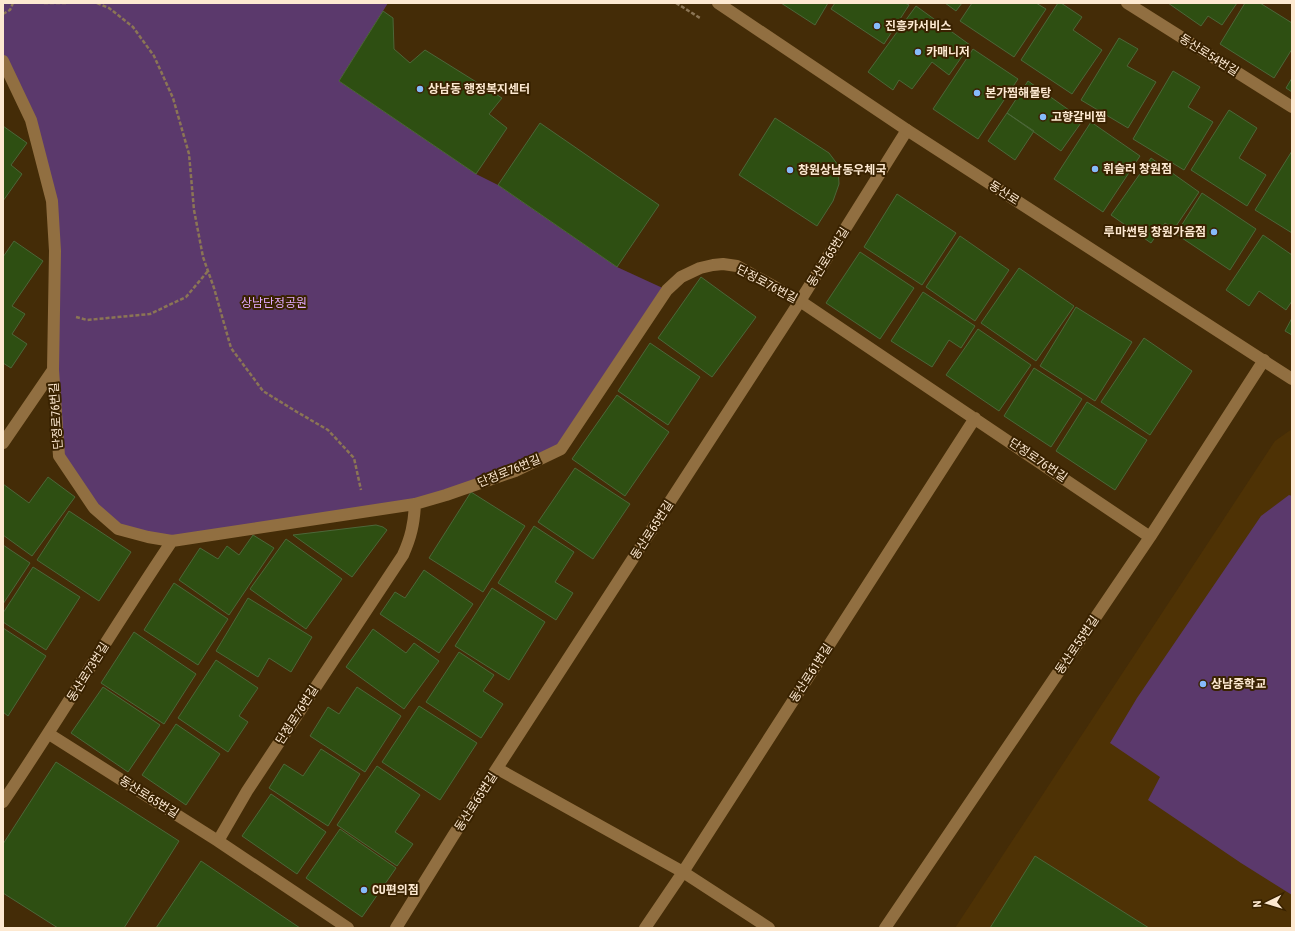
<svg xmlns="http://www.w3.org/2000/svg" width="1295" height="931" font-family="'Roboto Condensed','Noto Sans KR',sans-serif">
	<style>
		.built { fill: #4e3205 }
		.green { fill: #5b396c }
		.building { fill: #2e4f12; stroke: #4c6739 }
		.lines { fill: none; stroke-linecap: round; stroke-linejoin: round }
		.path { stroke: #8b7555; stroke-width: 2.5; stroke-dasharray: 4 2; stroke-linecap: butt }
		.lane { stroke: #916f41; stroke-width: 12 }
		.secondary { stroke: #916f41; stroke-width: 12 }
		.poi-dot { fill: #86bbfb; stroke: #392200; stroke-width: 1.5 }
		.labels { text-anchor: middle; stroke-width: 4; stroke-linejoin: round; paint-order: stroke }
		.poi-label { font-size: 12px; font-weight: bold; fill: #fde9d1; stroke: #392200; text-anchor: start }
		.street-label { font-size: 12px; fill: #fde9d1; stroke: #392200 }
		.park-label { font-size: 12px; fill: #e0aafc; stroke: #392200 }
	</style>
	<rect width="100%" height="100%" fill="#442c07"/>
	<path class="built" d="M 1292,429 L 1292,928 L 955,928 L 1275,441 Z"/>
	<path class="green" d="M 3,3 L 388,3 L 339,81 L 476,174 L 498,185 L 617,267 L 667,290 L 561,449 L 415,504 L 172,541 L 118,529 L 59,456 L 55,251 L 43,165 L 3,61 Z
		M 1289,495 L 1292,496 L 1292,895 L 1241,863 L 1148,800 L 1160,777 L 1110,743 L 1137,698 L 1261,516 Z"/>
	<path class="building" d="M 781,3 L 828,3 L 815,25 Z
		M 835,3 L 905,3 L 909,5 L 884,44 L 831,9 Z
		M 945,3 L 962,3 L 956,11 Z
		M 972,3 L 1036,3 L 1046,9 L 1014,57 L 960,21 Z
		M 1058,3 L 1061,3 L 1082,17 L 1073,30 L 1102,50 L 1072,94 L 1021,60 Z
		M 1168,3 L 1237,3 L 1222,25 L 1208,16 L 1201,26 Z
		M 1245,3 L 1260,3 L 1292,23 L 1292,49 L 1274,78 L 1220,44 Z
		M 916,6 L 970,45 L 949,75 L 932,62 L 912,89 L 899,80 L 893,90 L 868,72 Z
		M 383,11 L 393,18 L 394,49 L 410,63 L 425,50 L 502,98 L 489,114 L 507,128 L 476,174 L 339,81 Z
		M 1119,38 L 1138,49 L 1127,66 L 1156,82 L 1128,128 L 1081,100 Z
		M 973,49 L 1018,79 L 978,139 L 933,109 Z
		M 1173,71 L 1200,87 L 1188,107 L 1213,122 L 1184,170 L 1133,139 Z
		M 1292,78 L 1292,92 L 1286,88 Z
		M 1028,81 L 1083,120 L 1061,151 L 1007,113 Z
		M 1229,110 L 1257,128 L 1239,158 L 1266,175 L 1247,206 L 1191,170 Z
		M 1007,113 L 1034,131 L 1015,160 L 988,141 Z
		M 775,118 L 829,153 L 838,165 L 839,184 L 833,201 L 817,226 L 739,175 Z
		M 1091,122 L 1140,156 L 1103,212 L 1054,179 Z
		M 540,123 L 659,205 L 617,267 L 498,185 Z
		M 3,126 L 27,143 L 11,165 L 22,174 L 3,201 Z
		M 1292,151 L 1292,233 L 1255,210 Z
		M 1151,158 L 1199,192 L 1174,229 L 1165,223 L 1151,243 L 1111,215 Z
		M 1202,193 L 1256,229 L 1230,270 L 1176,234 Z
		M 897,194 L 956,233 L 922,285 L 864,247 Z
		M 1263,235 L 1292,255 L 1292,301 L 1286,310 L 1259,291 L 1249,306 L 1226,290 Z
		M 960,236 L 1009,270 L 975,321 L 926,287 Z
		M 14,241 L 43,261 L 12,306 L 25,314 L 12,334 L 27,344 L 11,368 L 3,363 L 3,257 Z
		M 860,252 L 914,288 L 880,339 L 826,303 Z
		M 1019,268 L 1074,306 L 1036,361 L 981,323 Z
		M 701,277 L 756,317 L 712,377 L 658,338 Z
		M 923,292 L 975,326 L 961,348 L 949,340 L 932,367 L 891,341 Z
		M 1076,307 L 1132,342 L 1095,401 L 1040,366 Z
		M 1292,318 L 1292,335 L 1285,331 Z
		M 978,329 L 1031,365 L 999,411 L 946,375 Z
		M 1144,338 L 1192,371 L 1150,435 L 1101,402 Z
		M 650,343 L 700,377 L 668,425 L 618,391 Z
		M 1034,368 L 1082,399 L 1051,447 L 1004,416 Z
		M 617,395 L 669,432 L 625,496 L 572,459 Z
		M 1087,402 L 1147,440 L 1115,490 L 1056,451 Z
		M 575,468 L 630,504 L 593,559 L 538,522 Z
		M 48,477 L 75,497 L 32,556 L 3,535 L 3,484 L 29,503 Z
		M 471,492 L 525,526 L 483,592 L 429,558 Z
		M 69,511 L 131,552 L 99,601 L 37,560 Z
		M 376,525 L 383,527 L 387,530 L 352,577 L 293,535 Z
		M 534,526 L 574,552 L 555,582 L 573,593 L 556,620 L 498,583 Z
		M 253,535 L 274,548 L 229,615 L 179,580 L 200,548 L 218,559 L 227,546 L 239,555 Z
		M 286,539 L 342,579 L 306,629 L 250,589 Z
		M 3,545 L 30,563 L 3,604 Z
		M 33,567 L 80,597 L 46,650 L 3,622 L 3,613 Z
		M 424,570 L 473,604 L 439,653 L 380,614 L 395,592 L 405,598 Z
		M 174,583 L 228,619 L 198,665 L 144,630 Z
		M 492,588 L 545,622 L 509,680 L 455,646 Z
		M 248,598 L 312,637 L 291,672 L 269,658 L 258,677 L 216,651 Z
		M 3,628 L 46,656 L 8,716 L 3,712 Z
		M 373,629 L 406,653 L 414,643 L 439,661 L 404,709 L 346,667 Z
		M 134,632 L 196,674 L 164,724 L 101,683 Z
		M 459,652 L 494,675 L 483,691 L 503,704 L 481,738 L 426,702 Z
		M 216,660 L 258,688 L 239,716 L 248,722 L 228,752 L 178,718 Z
		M 103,687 L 160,725 L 128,772 L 71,733 Z
		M 357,687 L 401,716 L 365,772 L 310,736 L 328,707 L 339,714 Z
		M 419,706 L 477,743 L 440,800 L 382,762 Z
		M 176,724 L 220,754 L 186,805 L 142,775 Z
		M 321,749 L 360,774 L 328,826 L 269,788 L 284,764 L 303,776 Z
		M 56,762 L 179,841 L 124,928 L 58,928 L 3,893 L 3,844 Z
		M 377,766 L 420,795 L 395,832 L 413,844 L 397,866 L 337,825 Z
		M 271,794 L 326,832 L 297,874 L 242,836 Z
		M 340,829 L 396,868 L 362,917 L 306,878 Z
		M 1035,856 L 1149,928 L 990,928 Z
		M 201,861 L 300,928 L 156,928 Z"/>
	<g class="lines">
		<path class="path" d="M 44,3 L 66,3
			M 97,3 L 109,8 L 133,27 L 154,56 L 173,98 L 189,154 L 194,210 L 203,257 L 214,288 L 231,348 L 263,391 L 297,412 L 328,430 L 354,458 L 361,490
			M 676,3 L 700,18
			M 3,14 L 10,10 L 13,3
			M 76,317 L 87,320 L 150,314 L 186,297 L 208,271"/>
		<path class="lane" d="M 1127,3 L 1292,107
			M 3,61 L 31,120 L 52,201 L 55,251 L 53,370 L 59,456 L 94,508 L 118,529 L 148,537 L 172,541 L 415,504 L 446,495 L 515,471 L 561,449 L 667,290 L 681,277 L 700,268 L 713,265 L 723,264 L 737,266 L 800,301 L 1150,537
			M 3,443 L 53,370
			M 49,734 L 218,841 L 348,928
			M 498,769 L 683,872 L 769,928
			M 3,802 C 61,716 114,627 172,541
			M 218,841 L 247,791 L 403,555 C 411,537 414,524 415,504
			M 396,928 L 453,836 L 800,301 L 907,130
			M 645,928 L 683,872 L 975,418
			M 885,928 L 1150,537 L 1264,360"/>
		<path class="secondary" d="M 718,3 L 907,130 L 1292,379"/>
	</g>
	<g class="poi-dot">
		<circle cx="877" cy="26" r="4"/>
		<circle cx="918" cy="52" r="4"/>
		<circle cx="420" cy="89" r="4"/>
		<circle cx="977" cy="93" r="4"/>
		<circle cx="1043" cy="117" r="4"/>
		<circle cx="1095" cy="169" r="4"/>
		<circle cx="790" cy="170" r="4"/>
		<circle cx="1214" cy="232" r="4"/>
		<circle cx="1203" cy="684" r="4"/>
		<circle cx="364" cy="890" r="4"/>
	</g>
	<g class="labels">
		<g class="poi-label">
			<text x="885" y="30">진흥카서비스</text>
			<text x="926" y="56">카매니저</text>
			<text x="428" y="93">상남동 행정복지센터</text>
			<text x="985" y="97">본가찜해물탕</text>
			<text x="1051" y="121">고향갈비찜</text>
			<text x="1103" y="173">휘슬러 창원점</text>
			<text x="798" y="174">창원상남동우체국</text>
			<text x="1206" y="236" text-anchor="end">루마썬팅 창원가음점</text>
			<text x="1211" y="688">상남중학교</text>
			<text x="372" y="894">CU편의점</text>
		</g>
		<g class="street-label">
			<text transform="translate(1209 55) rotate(32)" y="4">동산로54번길</text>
			<text transform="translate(1004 193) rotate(33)" y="4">동산로</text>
			<text transform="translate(828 257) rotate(-58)" y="4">동산로65번길</text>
			<text transform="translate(767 284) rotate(28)" y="4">단정로76번길</text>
			<text transform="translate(56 416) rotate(-94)" y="4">단정로76번길</text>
			<text transform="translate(1038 460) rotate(34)" y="4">단정로76번길</text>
			<text transform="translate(509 471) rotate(-22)" y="4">단정로76번길</text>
			<text transform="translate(652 530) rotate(-57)" y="4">동산로65번길</text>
			<text transform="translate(1077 645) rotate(-56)" y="4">동산로55번길</text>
			<text transform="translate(88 672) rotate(-58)" y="4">동산로73번길</text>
			<text transform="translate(811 673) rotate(-57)" y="4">동산로61번길</text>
			<text transform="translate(297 715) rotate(-57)" y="4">단정로76번길</text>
			<text transform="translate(149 797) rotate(32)" y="4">동산로65번길</text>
			<text transform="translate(476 802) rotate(-57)" y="4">동산로65번길</text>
		</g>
		<g class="park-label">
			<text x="274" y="307">상남단정공원</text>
		</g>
	</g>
	<rect width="1295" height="931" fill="none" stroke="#fde9d1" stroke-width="8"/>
	<g transform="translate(1267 903) rotate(265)" stroke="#392200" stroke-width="3" paint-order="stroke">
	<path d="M0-3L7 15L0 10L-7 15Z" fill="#fde9d1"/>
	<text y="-6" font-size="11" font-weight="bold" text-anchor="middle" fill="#fde9d1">N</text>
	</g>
</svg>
